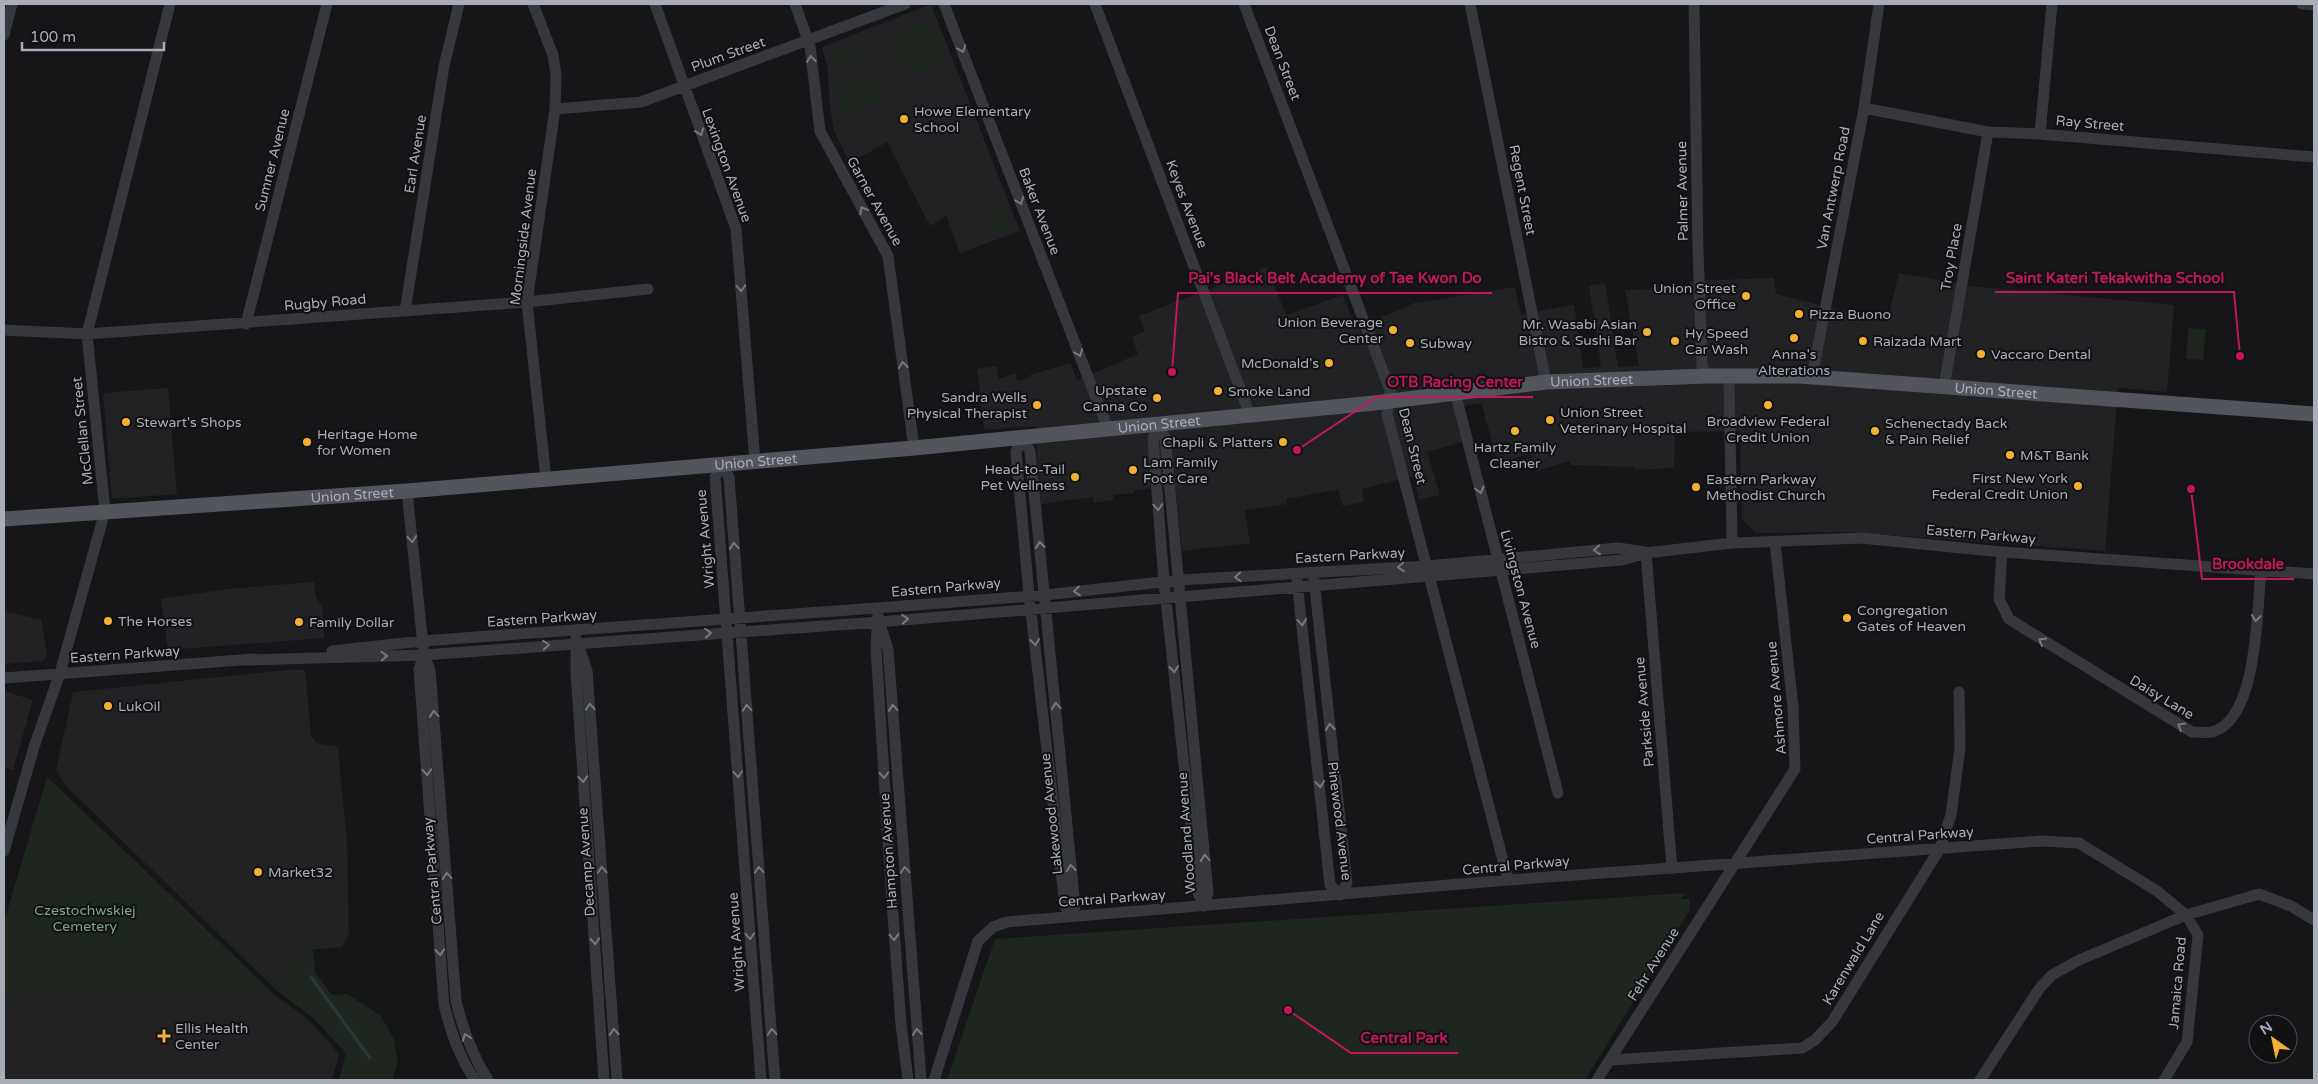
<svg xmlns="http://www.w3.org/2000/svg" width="2318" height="1084" font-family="'Varela Round',sans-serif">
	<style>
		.built { fill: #222225 }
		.green { fill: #1e261f }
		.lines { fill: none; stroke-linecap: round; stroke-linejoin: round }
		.stream { stroke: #2c353c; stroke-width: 3 }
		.minor { stroke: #37383d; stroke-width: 11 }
		.major { stroke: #53555c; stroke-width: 15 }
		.oneway { stroke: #757881 }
		.poi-dot { fill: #f2b134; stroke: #111113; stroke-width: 2 }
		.labels { text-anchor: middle; stroke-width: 4; stroke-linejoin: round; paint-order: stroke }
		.street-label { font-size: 14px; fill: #a8adb8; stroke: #111113 }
		.poi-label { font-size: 14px; fill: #a8adb8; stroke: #111113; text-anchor: start }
		.park-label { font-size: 14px; fill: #7fa381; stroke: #111113 }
		.leader { fill: none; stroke: #c2185b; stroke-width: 2 }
		.callout-dot { fill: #c2185b; stroke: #111113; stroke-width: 2 }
		.callout-label { font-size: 15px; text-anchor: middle; font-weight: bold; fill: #c2185b; stroke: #111113; stroke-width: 4; stroke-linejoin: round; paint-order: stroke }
	</style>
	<rect width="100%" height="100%" fill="#161618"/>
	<path class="built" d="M 931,4 L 1020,231 L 960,253 L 946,216 L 930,226 L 887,142 L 850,163 L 834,131 L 830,107 L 827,65 L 822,47 Z
		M 1267,267 L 1286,315 L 1343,295 L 1356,328 L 1414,303 L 1515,287 L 1521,315 L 1574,304 L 1583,368 L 1601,367 L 1589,286 L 1605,283 L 1618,367 L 1639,366 L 1625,290 L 1690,289 L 1690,281 L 1774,278 L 1776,294 L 1887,322 L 1899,273 L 1971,286 L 2174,305 L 2167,392 L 2118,388 L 2105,551 L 1850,532 L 1755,533 L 1742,519 L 1740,431 L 1675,432 L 1674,468 L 1635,470 L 1635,467 L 1571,465 L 1570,461 L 1536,471 L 1531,454 L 1498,462 L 1481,403 L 1464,406 L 1463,442 L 1427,452 L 1440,495 L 1419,500 L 1413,476 L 1362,489 L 1364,502 L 1343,506 L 1338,490 L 1286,499 L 1287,504 L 1245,510 L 1250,543 L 1182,551 L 1175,486 L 1134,490 L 1134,493 L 1113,495 L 1113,500 L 1094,503 L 1093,497 L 1041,504 L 1035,426 L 984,430 L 977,369 L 997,366 L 999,379 L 1015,373 L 1018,381 L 1030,377 L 1030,375 L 1070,363 L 1077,380 L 1138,354 L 1132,337 L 1145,331 L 1139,316 Z
		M 168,388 L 177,494 L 112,499 L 103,393 Z
		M 314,582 L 316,598 L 322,605 L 324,638 L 168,650 L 161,599 L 227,589 Z
		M 4,612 L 41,619 L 47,655 L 43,661 L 4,664 Z
		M 288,670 L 305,670 L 311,735 L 316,743 L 338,747 L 347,844 L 349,935 L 342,947 L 297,951 L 281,986 L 276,990 L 66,786 L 56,771 L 73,692 Z
		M 4,691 L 33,700 L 13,770 L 4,767 Z
		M 4,993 L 275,995 L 307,1018 L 339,1054 L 332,1080 L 4,1080 Z"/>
	<path class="green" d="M 925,23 L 936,27 L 948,65 L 921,74 L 900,64 L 891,37 Z
		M 854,43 L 859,57 L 838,65 L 833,50 Z
		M 876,72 L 887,97 L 841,113 L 835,90 C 841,79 847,84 857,81 C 863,78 870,75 876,72 Z
		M 996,207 L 1005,212 L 1010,228 L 995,233 L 989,233 L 987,222 L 990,210 Z
		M 2188,328 L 2206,329 L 2203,360 L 2186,359 Z
		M 47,777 L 61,790 L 275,995 L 4,993 L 4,922 Z
		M 1685,893 L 1681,899 L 1690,899 L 1689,911 L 1585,1080 L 947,1080 L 995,939 Z
		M 313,950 L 315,972 L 332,995 L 347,994 L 380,1015 L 393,1037 L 398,1063 L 392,1080 L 339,1080 L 346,1053 L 313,1018 L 276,990 L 281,986 L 297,951 Z"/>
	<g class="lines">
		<path class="stream" d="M 311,977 L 370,1058"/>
		<path class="minor" d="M 533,4 L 553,55 L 556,75 L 555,109 L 527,302 L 546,479
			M 655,4 L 736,229 L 755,461
			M 795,4 L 810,46 L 820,131 L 888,256 L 914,448
			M 944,4 L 1108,429
			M 1095,4 L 1250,415
			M 1244,4 L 1390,390 L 1387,414 L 1508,880
			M 1470,4 L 1546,382
			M 1694,4 L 1698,250 L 1702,366 L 1707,376
			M 2302,4 L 2314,5
			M 4,35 L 12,4
			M 1864,108 L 1988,132 L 2040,134 L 2314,157
			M 555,109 L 641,102 L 905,4
			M 2040,134 L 2052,4
			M 405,311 L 444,66 L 459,4
			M 246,324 L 327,4
			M 4,330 L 87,334 L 527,302 L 648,289
			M 1729,377 L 1732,543
			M 1812,377 L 1864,108 L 1879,4
			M 1944,387 L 1988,132
			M 1455,392 L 1558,793
			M 1158,424 L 1153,439 L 1164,582 L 1198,893 L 1204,906
			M 1158,424 L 1165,438 L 1208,893 L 1204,906
			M 1021,438 L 1030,451 L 1075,906 L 1071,916
			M 1021,438 L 1016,452 L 1029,595 L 1065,906 L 1071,916
			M 721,465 L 729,477 L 775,1080
			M 721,465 L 715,477 L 761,1080
			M 407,491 L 424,655 L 430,670 L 456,1001 C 463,1030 472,1055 488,1080
			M 2002,552 L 1999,599 L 2009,619 L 2192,732 C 2199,732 2207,734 2215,731 C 2258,715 2257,609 2261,569
			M 1646,553 L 1672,869
			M 1297,581 L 1330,885 L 1340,895 L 1347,883 L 1314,580
			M 878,615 L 876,648 L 892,902 L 901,1024 L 908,1080
			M 880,625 L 888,649 L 921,1080
			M 576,638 L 576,673 L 604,1080
			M 579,647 L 587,671 L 617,1080
			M 332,651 L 422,641 L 877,608 L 1045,595 L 1179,580 L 1428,566 L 1618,548 L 1644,552
			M 424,655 L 419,669 L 444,1005 C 451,1032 459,1057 475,1080
			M 248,660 L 424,655 L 879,622 L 1622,560 L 1646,553 L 1732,543 L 1861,538 L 2002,552 L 2314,574
			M 4,678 L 254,659
			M 4,851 L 34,747 L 60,673 L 105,511 L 87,334 L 170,4
			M 1610,1060 L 1802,1048 L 1815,1040 L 1832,1022 L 1939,850 L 1951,815 L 1960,748 L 1959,692
			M 934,1080 L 978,941 L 993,927 L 1007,922 L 1508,880 L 2042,841 L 2079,843 L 2157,891 L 2186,915 L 2198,935 L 2187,1042 L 2164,1080
			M 1597,1080 L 1795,769 L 1793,707 L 1775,542
			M 1980,1080 L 2039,989 L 2052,975 L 2079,960 L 2186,915 L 2259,894 L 2291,906 L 2314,920"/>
		<path class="major" id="s1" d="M 4,519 L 407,491 L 914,448 L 1374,403 L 1546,382 L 1707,376 L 1799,376 L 2314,414"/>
	</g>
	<defs><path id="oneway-chevron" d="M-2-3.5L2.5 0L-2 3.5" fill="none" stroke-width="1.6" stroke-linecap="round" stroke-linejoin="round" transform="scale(1.25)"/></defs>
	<g class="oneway">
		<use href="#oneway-chevron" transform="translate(962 49) rotate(69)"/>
		<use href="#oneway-chevron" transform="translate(811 59) rotate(-97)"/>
		<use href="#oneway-chevron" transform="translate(700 132) rotate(70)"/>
		<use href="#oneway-chevron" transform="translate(1020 201) rotate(69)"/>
		<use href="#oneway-chevron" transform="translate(863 210) rotate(-119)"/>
		<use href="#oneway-chevron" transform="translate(741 288) rotate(86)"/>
		<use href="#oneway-chevron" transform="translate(1079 353) rotate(69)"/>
		<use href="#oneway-chevron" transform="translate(903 365) rotate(-97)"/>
		<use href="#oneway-chevron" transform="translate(1480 490) rotate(76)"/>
		<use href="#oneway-chevron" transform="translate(1158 507) rotate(86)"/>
		<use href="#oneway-chevron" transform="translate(412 539) rotate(85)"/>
		<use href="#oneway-chevron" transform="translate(1040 545) rotate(-96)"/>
		<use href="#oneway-chevron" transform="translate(734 546) rotate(-95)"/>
		<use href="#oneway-chevron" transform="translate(1597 550) rotate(175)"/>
		<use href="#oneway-chevron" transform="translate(1401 567) rotate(176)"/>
		<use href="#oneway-chevron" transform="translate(1238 577) rotate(177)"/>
		<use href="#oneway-chevron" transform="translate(1077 591) rotate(174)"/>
		<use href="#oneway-chevron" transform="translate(2256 618) rotate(96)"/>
		<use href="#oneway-chevron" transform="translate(905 619) rotate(-5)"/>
		<use href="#oneway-chevron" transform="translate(1302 622) rotate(84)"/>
		<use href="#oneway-chevron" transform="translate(708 633) rotate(-5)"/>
		<use href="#oneway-chevron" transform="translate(2042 641) rotate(-150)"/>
		<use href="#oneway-chevron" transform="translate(1035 642) rotate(83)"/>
		<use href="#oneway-chevron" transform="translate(546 645) rotate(-4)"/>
		<use href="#oneway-chevron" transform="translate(384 656) rotate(-2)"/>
		<use href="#oneway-chevron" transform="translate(1174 669) rotate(84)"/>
		<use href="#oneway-chevron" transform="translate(1056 706) rotate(-95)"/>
		<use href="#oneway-chevron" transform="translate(590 707) rotate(-94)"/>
		<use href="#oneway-chevron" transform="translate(747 708) rotate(-94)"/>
		<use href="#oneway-chevron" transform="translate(893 708) rotate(-95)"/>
		<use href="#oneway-chevron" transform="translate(434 714) rotate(-95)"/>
		<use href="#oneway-chevron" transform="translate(2181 726) rotate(-149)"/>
		<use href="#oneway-chevron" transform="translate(1330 727) rotate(-96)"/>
		<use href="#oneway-chevron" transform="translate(427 772) rotate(86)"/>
		<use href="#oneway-chevron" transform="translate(738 774) rotate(86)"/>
		<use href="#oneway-chevron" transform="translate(884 775) rotate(87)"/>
		<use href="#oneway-chevron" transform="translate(583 779) rotate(86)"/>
		<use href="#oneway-chevron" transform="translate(1320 784) rotate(84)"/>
		<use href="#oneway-chevron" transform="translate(1205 858) rotate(-95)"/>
		<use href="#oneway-chevron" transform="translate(1071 868) rotate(-96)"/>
		<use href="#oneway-chevron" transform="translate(602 870) rotate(-94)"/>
		<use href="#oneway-chevron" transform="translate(759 870) rotate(-94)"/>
		<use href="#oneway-chevron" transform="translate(905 870) rotate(-94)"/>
		<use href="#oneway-chevron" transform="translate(447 876) rotate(-95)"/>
		<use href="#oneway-chevron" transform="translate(750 936) rotate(86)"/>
		<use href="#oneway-chevron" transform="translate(894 937) rotate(86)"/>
		<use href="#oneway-chevron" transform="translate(595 941) rotate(86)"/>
		<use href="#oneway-chevron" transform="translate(440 952) rotate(86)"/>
		<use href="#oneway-chevron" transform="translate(614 1032) rotate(-94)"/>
		<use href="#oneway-chevron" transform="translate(772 1032) rotate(-94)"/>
		<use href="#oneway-chevron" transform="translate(917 1032) rotate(-96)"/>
		<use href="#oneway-chevron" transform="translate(466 1037) rotate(-110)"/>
	</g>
	<g class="poi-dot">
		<circle cx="904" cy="119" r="5"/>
		<circle cx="1746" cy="296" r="5"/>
		<circle cx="1799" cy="314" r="5"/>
		<circle cx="1393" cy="330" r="5"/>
		<circle cx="1647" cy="332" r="5"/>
		<circle cx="1794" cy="338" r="5"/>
		<circle cx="1675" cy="341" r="5"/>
		<circle cx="1863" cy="341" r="5"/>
		<circle cx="1410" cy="343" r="5"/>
		<circle cx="1981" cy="354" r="5"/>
		<circle cx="1329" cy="363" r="5"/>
		<circle cx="1218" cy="391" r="5"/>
		<circle cx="1157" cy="398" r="5"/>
		<circle cx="1037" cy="405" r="5"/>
		<circle cx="1768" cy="405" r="5"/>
		<circle cx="1550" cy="420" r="5"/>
		<circle cx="126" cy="422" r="5"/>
		<circle cx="1515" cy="431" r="5"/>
		<circle cx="1875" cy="431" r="5"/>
		<circle cx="307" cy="442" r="5"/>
		<circle cx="1283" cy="442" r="5"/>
		<circle cx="2010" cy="455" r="5"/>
		<circle cx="1133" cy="470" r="5"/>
		<circle cx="1075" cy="477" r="5"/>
		<circle cx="2078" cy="486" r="5"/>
		<circle cx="1696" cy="487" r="5"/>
		<circle cx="1847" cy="618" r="5"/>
		<circle cx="108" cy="621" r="5"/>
		<circle cx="299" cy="622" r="5"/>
		<circle cx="108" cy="706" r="5"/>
		<circle cx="258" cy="872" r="5"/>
		<path d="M161.5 1028.5h5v5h5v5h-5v5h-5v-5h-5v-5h5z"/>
	</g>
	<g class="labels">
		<g class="street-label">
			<text transform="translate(728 54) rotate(-20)" y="5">Plum Street</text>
			<text transform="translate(1283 63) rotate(69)" y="5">Dean Street</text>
			<text transform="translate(2090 123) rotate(5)" y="5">Ray Street</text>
			<text transform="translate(415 154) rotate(-81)" y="5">Earl Avenue</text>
			<text transform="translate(272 160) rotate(-76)" y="5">Sumner Avenue</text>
			<text transform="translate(727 165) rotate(70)" y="5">Lexington Avenue</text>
			<text transform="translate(1833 188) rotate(-79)" y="5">Van Antwerp Road</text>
			<text transform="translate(1523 190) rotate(79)" y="5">Regent Street</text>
			<text transform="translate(1682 191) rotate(-91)" y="5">Palmer Avenue</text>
			<text transform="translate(875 201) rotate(61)" y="5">Garner Avenue</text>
			<text transform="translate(1187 204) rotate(69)" y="5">Keyes Avenue</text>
			<text transform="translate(1040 211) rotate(69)" y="5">Baker Avenue</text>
			<text transform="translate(523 237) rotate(-83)" y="5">Morningside Avenue</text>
			<text transform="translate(1951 257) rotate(-80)" y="5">Troy Place</text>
			<text transform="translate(325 302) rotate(-5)" y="5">Rugby Road</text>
			<text dy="5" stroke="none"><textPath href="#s1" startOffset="1594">Union Street</textPath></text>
			<text dy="5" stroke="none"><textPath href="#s1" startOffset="1999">Union Street</textPath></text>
			<text dy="5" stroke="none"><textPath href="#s1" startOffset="1159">Union Street</textPath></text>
			<text transform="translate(82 431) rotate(-96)" y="5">McClellan Street</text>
			<text transform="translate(1413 446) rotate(76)" y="5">Dean Street</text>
			<text dy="5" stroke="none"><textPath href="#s1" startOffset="754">Union Street</textPath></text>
			<text dy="5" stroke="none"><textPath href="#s1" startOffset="349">Union Street</textPath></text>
			<text transform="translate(1981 534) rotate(5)" y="5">Eastern Parkway</text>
			<text transform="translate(705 539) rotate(-95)" y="5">Wright Avenue</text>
			<text transform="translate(1350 555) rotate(-3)" y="5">Eastern Parkway</text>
			<text transform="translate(946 587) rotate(-5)" y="5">Eastern Parkway</text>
			<text transform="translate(1521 589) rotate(75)" y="5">Livingston Avenue</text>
			<text transform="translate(542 618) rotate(-4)" y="5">Eastern Parkway</text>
			<text transform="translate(125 654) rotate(-4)" y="5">Eastern Parkway</text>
			<text transform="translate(2162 697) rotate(31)" y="5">Daisy Lane</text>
			<text transform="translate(1776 698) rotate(-95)" y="5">Ashmore Avenue</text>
			<text transform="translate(1644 712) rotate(-95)" y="5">Parkside Avenue</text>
			<text transform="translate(1051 814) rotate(-96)" y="5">Lakewood Avenue</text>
			<text transform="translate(1340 821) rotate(83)" y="5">Pinewood Avenue</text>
			<text transform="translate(1186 833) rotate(-94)" y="5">Woodland Avenue</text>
			<text transform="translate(1920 835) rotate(-4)" y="5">Central Parkway</text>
			<text transform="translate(888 851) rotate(-94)" y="5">Hampton Avenue</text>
			<text transform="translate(586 862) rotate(-94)" y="5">Decamp Avenue</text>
			<text transform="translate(1516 865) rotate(-5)" y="5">Central Parkway</text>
			<text transform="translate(432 871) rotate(-95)" y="5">Central Parkway</text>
			<text transform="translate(1112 898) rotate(-4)" y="5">Central Parkway</text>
			<text transform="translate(736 942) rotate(-94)" y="5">Wright Avenue</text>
			<text transform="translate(1853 958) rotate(-59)" y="5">Karenwald Lane</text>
			<text transform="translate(1653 964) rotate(-58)" y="5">Fehr Avenue</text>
			<text transform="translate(2177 983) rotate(-85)" y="5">Jamaica Road</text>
		</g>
		<g class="poi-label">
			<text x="914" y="116">Howe Elementary<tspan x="914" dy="16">School</tspan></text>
			<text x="1736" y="293" text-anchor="end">Union Street<tspan x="1736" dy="16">Office</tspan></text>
			<text x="1809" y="319">Pizza Buono</text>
			<text x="1383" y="327" text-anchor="end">Union Beverage<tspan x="1383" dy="16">Center</tspan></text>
			<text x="1637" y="329" text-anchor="end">Mr. Wasabi Asian<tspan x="1637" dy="16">Bistro &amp; Sushi Bar</tspan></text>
			<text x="1685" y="338">Hy Speed<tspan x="1685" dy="16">Car Wash</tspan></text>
			<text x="1873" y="346">Raizada Mart</text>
			<text x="1420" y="348">Subway</text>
			<text x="1794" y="359" text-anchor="middle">Anna's<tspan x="1794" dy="16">Alterations</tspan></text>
			<text x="1991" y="359">Vaccaro Dental</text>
			<text x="1319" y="368" text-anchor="end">McDonald's</text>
			<text x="1147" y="395" text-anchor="end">Upstate<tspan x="1147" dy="16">Canna Co</tspan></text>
			<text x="1228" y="396">Smoke Land</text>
			<text x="1027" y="402" text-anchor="end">Sandra Wells<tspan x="1027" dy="16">Physical Therapist</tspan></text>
			<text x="1560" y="417">Union Street<tspan x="1560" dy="16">Veterinary Hospital</tspan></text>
			<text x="1768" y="426" text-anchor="middle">Broadview Federal<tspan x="1768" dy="16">Credit Union</tspan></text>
			<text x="136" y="427">Stewart's Shops</text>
			<text x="1885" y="428">Schenectady Back<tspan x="1885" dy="16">&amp; Pain Relief</tspan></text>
			<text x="317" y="439">Heritage Home<tspan x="317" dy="16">for Women</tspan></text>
			<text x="1273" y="447" text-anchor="end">Chapli &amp; Platters</text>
			<text x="1515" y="452" text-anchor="middle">Hartz Family<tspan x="1515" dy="16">Cleaner</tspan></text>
			<text x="2020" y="460">M&amp;T Bank</text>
			<text x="1143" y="467">Lam Family<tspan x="1143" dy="16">Foot Care</tspan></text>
			<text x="1065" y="474" text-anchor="end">Head-to-Tail<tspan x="1065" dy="16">Pet Wellness</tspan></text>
			<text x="2068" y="483" text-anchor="end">First New York<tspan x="2068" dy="16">Federal Credit Union</tspan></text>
			<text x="1706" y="484">Eastern Parkway<tspan x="1706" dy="16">Methodist Church</tspan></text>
			<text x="1857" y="615">Congregation<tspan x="1857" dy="16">Gates of Heaven</tspan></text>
			<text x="118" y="626">The Horses</text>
			<text x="309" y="627">Family Dollar</text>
			<text x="118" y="711">LukOil</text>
			<text x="268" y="877">Market32</text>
			<text x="175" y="1033">Ellis Health<tspan x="175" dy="16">Center</tspan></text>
		</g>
		<g class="park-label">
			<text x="85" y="915">Czestochwskiej<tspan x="85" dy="16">Cemetery</tspan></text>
		</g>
	</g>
	<path class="leader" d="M2240 356L2234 292H1995M1172 372L1178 293H1492M1297 450L1377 397H1533M2191 489L2202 579H2294M1288 1010L1351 1053H1458"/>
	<g class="callout-dot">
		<circle cx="2240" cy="356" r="5"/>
		<circle cx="1172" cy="372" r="5"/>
		<circle cx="1297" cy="450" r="5"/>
		<circle cx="2191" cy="489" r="5"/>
		<circle cx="1288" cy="1010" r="5"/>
	</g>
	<g class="callout-label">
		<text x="2115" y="283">Saint Kateri Tekakwitha School</text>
		<text x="1335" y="283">Pai's Black Belt Academy of Tae Kwon Do</text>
		<text x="1455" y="387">OTB Racing Center</text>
		<text x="2248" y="569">Brookdale</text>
		<text x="1404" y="1043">Central Park</text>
	</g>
	<rect width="2318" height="1084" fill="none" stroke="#a8adb8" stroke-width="10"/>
	<g transform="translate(2273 1039) rotate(327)"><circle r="24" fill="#111113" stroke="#4d4f55"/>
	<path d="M0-4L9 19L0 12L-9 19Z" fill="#f2b134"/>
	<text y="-8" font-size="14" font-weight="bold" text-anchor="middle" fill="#a8adb8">N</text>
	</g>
	<path d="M22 42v8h142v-8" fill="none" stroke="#a8adb8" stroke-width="2.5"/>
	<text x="30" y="42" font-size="15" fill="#a8adb8" stroke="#111113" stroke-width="4" paint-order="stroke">100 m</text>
</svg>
